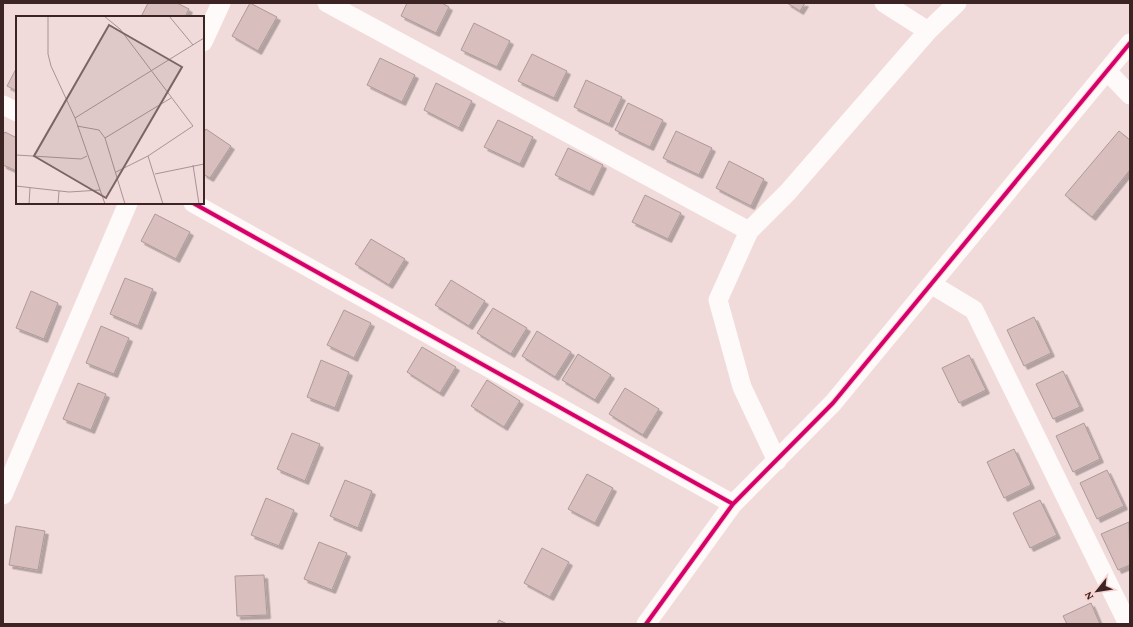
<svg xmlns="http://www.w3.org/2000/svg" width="1133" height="627" font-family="'Crimson Pro',serif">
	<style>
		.building { fill: #d8bebd; stroke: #ad9999; filter: url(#shadow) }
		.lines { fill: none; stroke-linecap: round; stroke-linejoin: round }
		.minor { stroke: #fdfaf9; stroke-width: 19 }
		.cycleway-casing { stroke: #fad2d1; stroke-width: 6 }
		.cycleway { stroke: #d6006c; stroke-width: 4 }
		.inset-road { fill: none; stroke: #a99291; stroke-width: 1 }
		.view { fill: #7c6464; fill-opacity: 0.15; stroke: #7c6464; stroke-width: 2 }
		.inset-edge { fill: none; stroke: #3d2424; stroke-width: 2 }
	</style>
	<defs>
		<filter id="shadow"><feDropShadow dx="3.5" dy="3.5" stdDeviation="0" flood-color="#0004"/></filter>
	</defs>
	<rect width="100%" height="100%" fill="#f1dbda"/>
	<path class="building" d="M 148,3 L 177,3 L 189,9 L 185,17 L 141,17 Z
		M 250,3 L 277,17 L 258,51 L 232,36 Z
		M 407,3 L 442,3 L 449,7 L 436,33 L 401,16 Z
		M 787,3 L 805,3 L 800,11 Z
		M 474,23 L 510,41 L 497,67 L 461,50 Z
		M 532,54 L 567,71 L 554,98 L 518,81 Z
		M 380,58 L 415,75 L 402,102 L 367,85 Z
		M 17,67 L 17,91 L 7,86 Z
		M 586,80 L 622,97 L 609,124 L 574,107 Z
		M 436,83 L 472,101 L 459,128 L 424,110 Z
		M 628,103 L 663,120 L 650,147 L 615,130 Z
		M 498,120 L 533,137 L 520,164 L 484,147 Z
		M 206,129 L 231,146 L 210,178 L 203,174 L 203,134 Z
		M 676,131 L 712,148 L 699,175 L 663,158 Z
		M 1119,131 L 1130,140 L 1130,170 L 1092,217 L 1065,195 Z
		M 5,132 L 17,138 L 17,171 L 3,165 L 3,135 Z
		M 568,148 L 603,165 L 590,192 L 555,175 Z
		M 729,161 L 764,179 L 751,206 L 716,188 Z
		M 645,195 L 681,213 L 668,239 L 632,222 Z
		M 155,214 L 190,232 L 176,259 L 141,241 Z
		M 371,239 L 405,259 L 389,285 L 355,264 Z
		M 125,278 L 153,289 L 138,326 L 110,314 Z
		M 451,280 L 485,301 L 469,326 L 435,305 Z
		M 31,291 L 58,303 L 44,339 L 16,328 Z
		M 493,308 L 527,328 L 511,354 L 477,333 Z
		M 344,310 L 371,323 L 354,358 L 327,345 Z
		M 1034,317 L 1051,353 L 1024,366 L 1007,330 Z
		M 101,326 L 129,338 L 114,374 L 86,363 Z
		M 537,331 L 571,352 L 555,377 L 522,356 Z
		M 422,347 L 456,367 L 440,393 L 407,372 Z
		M 578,354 L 611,375 L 595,400 L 562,380 Z
		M 969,355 L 986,390 L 959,403 L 942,368 Z
		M 321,360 L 349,372 L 335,408 L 307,397 Z
		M 1063,371 L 1080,407 L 1053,419 L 1036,384 Z
		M 487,380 L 520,401 L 504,427 L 471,406 Z
		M 78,383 L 106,394 L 91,430 L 63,419 Z
		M 625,388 L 659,409 L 643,435 L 609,414 Z
		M 1084,423 L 1100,459 L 1073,472 L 1056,436 Z
		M 292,433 L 320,444 L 305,481 L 277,469 Z
		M 1014,449 L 1031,485 L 1004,498 L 987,462 Z
		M 1107,470 L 1124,506 L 1097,519 L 1080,483 Z
		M 587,474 L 613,488 L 595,523 L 568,509 Z
		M 345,480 L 372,491 L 358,528 L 330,516 Z
		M 266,498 L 294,510 L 279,546 L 251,535 Z
		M 1040,500 L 1057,535 L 1030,548 L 1013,513 Z
		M 1129,522 L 1130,565 L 1118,570 L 1101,534 Z
		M 16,526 L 45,531 L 38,570 L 9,565 Z
		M 319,542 L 347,553 L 332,590 L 304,579 Z
		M 542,548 L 569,562 L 550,597 L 524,583 Z
		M 264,575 L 267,615 L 237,616 L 235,576 Z
		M 1091,603 L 1100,624 L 1067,624 L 1063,616 Z
		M 499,620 L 507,624 L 497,624 Z"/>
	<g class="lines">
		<path class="minor" d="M 327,3 L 749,231
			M 884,3 L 928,31
			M 203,42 L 221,3
			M 1107,71 L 1130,95
			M 3,105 L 17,112
			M 193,203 L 733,504
			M 931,284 L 974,310 L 1128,624
			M 777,461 L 742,387 L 718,300 L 749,231 L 788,192 L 928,31 L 957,3
			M 3,495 L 128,203
			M 646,624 L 733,504 L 833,403 L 1130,43"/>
		<g class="cycleway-casing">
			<path id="cycleway" d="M 193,203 L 733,504
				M 646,624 L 733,504 L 833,403 L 1130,43"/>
		</g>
		<use href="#cycleway" class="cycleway"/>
	</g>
	<g transform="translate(16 16)">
		<rect width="188" height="188" fill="#f1dbda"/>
		<path class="inset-road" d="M 32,0 L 32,38 L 35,50 L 59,102 L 89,188M 88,0 L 104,13 L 177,110 L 132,140 L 100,156M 153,0 L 177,29M 59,102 L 188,22M 61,110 L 83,114 L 89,122 L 109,188M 89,122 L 155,82M 0,139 L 65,143 L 71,140M 132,140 L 147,188M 177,149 L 183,188M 139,158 L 188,148M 0,170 L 53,176 L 84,174M 13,188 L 14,172M 42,188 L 43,175"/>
		<path class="view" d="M 93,9 L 166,51 L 90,182 L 18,140 Z"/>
		<rect width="188" height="188" class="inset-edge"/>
	</g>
	<rect width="1133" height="627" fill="none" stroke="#3d2424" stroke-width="8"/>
	<g transform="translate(1097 591) rotate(240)" stroke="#fad2d1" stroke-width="3" paint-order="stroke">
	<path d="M0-3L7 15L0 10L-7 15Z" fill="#3d2424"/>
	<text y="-6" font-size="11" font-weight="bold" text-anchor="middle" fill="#3d2424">N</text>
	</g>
</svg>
